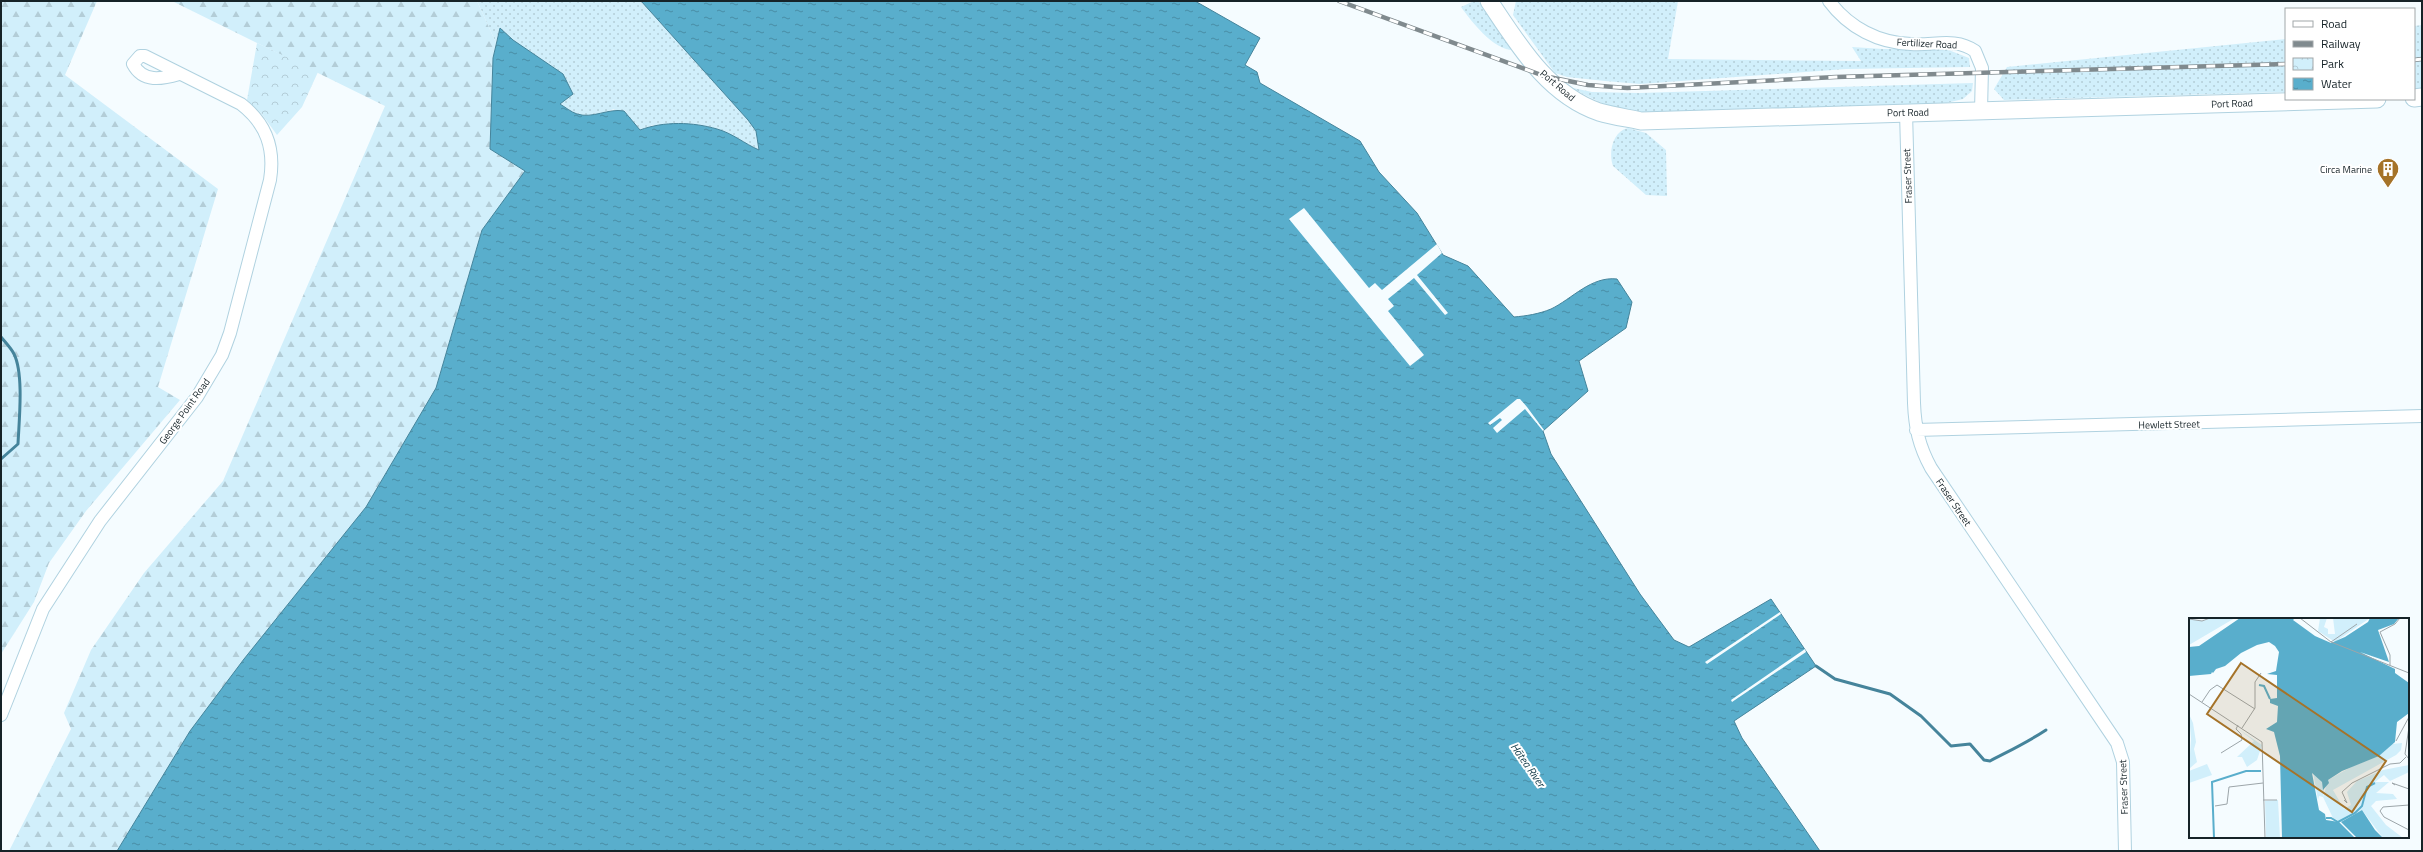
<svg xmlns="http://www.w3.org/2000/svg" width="2423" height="852" font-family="'Titillium Web',sans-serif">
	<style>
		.grass { fill: url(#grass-dots) }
		.forest { fill: url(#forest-firs) }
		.park { fill: url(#park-crowns) }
		.water { fill: url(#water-ripples); stroke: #45849b }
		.pier { fill: #f5fcff }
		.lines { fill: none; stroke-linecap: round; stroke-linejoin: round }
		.stream { stroke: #45849b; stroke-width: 3 }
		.street-casing { stroke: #b0d2e0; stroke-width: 14 }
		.secondary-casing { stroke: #b0d2e0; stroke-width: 19 }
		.street { stroke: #fff; stroke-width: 12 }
		.secondary { stroke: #fff; stroke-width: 17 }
		.rail-casing { stroke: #808a8e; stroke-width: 4.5 }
		.rail { stroke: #fff; stroke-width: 3; stroke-dasharray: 9; stroke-linecap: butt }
		.labels { text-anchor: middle; stroke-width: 4; stroke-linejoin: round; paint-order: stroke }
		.street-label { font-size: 10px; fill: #162328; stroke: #fff }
		.poi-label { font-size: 10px; fill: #162328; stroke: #fff; text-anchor: end }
		.water-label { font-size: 11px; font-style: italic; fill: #103845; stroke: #fff }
		.inset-river { fill: none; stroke: #59aecc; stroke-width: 2 }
		.inset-road { fill: none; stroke: #9ca5a9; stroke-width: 1 }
		.view { fill: #a57329; fill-opacity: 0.15; stroke: #a57329; stroke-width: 2 }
		.inset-edge { fill: none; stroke: #162328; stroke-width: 2 }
	</style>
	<defs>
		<pattern id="grass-dots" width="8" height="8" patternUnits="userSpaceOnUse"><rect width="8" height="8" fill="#d1effb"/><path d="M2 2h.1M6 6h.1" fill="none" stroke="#b3cdd7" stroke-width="1.8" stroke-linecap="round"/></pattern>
		<pattern id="forest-firs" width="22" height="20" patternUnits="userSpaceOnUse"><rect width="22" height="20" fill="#d1effb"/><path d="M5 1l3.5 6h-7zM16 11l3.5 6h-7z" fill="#b3cdd7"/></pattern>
		<pattern id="park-crowns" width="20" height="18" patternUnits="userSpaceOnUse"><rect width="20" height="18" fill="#d1effb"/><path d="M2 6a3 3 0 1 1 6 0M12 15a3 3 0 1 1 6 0" fill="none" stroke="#b3cdd7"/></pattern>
		<pattern id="water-ripples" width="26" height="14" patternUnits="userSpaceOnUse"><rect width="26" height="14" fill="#59aecc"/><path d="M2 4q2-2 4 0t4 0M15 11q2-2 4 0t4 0" fill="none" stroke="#498da6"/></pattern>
	</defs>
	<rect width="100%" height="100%" fill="#f5fcff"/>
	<path class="grass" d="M 477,1 L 641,1 L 748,120 L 756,131 L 759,150 L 718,129 L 653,125 L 640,130 L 614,109 C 602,113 591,117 578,114 C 555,110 520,47 500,28 L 496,43 Z
		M 1474,1 L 1478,1 L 1514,50 C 1494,51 1472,22 1461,7 Z
		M 1516,1 L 1678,1 L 1668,59 L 1861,61 L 1852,47 L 1883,49 L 1946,49 L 1969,58 L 1970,67 L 1846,69 L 1640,84 L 1605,81 L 1567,77 L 1555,73 L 1513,15 Z
		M 2422,25 L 2422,88 L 2414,88 L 2414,26 Z
		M 2286,39 L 2286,92 L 2004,100 L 1994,89 L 2007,67 Z
		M 1973,83 L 1972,91 L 1963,99 L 1938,105 L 1652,113 C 1621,112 1600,104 1573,88 L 1592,92 L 1639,93 Z
		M 1628,128 L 1646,133 L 1666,150 L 1667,196 L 1646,195 L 1613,166 C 1608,152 1613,131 1628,128 Z"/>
	<path class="forest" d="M 1,1 L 97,1 L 65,75 L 218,189 L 158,387 L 180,400 L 86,511 L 49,563 L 34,602 L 1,654 Z
		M 172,1 L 477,1 L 496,43 L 493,58 L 490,149 L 525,171 L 482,230 L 436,388 L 366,507 L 244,659 L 190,731 L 117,851 L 9,851 L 71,729 L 64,713 L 91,650 L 144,573 L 223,481 L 385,106 Z"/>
	<path class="park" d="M 257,43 L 318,72 L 302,107 L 277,135 L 261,113 L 247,100 Z"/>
	<path class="water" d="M 641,1 L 1195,1 L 1260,38 L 1245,65 L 1257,72 L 1260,83 L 1360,141 L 1379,172 L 1417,213 L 1443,255 L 1468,266 L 1514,317 C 1526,316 1539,314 1551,309 C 1572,299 1591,276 1617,279 L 1632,302 L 1626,328 L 1579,361 L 1588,391 L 1543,431 L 1551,454 L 1640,594 L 1674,640 L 1689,647 L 1771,599 L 1816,666 L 1734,721 L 1742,738 L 1820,851 L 117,851 L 190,731 L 244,659 L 366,507 L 436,388 L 482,230 L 525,171 L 490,149 L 493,58 L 500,28 L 513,40 L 563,74 L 573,94 L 560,104 C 565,107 571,112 577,114 C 593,119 608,108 624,111 L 640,130 C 664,121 693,122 717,129 C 732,133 745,144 759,150 L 756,131 L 748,120 Z"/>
	<path class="pier" d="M 1304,208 L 1369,288 L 1375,283 L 1382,290 L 1437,244 L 1442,253 L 1417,275 L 1448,313 L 1445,315 L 1414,278 L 1388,299 L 1394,306 L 1388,311 L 1424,355 L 1410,366 L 1289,219 Z
		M 1517,399 L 1520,399 L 1527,407 L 1544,430 L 1543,431 L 1525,409 L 1497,433 L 1493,428 L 1502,420 L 1500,418 L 1490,425 L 1488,423 Z
		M 1780,612 L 1781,614 L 1707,664 L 1705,662 Z
		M 1805,649 L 1806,652 L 1732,702 L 1731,700 Z"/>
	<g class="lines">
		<path class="stream" d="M 1,337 C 5,342 11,348 14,354 C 24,374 19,421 18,444 L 1,459
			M 1816,666 L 1835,679 L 1890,694 L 1921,716 L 1951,746 L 1970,744 L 1984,760 L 1990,761 C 2009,751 2028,742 2046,730"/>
		<g class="street-casing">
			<path id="street" d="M 1829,1 C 1849,28 1879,43 1911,44 C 1933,46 1955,37 1975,51 L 1982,68 L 1981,111
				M 1906,112 L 1914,403 C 1915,428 1919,446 1931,468 L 2117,743 L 2123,762 L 2125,851
				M 1916,430 L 2422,416
				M 1,715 L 43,609 L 100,521 L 197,397 L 222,355 L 230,333 L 270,180 C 275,149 267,124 241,104 L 145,56 L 140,56 L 133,64 C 143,83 162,79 179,74"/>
		</g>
		<g class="secondary-casing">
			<path id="secondary" d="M 1489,1 C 1518,44 1547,94 1599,112 C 1613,116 1627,118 1641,121 L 2377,99
				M 2414,98 L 2422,97"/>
		</g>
		<use href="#street" class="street"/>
		<use href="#secondary" class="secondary"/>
		<g class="rail-casing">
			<path id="rail" d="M 1339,1 L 1544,76 L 1588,85 L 1627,88 L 1836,77 L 2286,64
				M 2414,60 L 2422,59"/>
		</g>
		<use href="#rail" class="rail"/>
	</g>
	<defs>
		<g id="building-pin" transform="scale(1.15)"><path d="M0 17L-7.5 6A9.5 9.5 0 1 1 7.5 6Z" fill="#a57329" stroke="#fff"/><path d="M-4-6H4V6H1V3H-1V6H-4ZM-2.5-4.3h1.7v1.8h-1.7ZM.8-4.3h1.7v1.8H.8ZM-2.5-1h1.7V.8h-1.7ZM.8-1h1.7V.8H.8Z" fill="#fff"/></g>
	</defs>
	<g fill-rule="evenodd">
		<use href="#building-pin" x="2388" y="169"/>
	</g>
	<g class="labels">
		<g class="street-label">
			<text transform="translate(1927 43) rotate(3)" y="4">Fertilizer Road</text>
			<text transform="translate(1558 85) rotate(40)" y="4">Port Road</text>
			<text transform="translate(2232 103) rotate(-2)" y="4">Port Road</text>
			<text transform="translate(1908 112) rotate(-1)" y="4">Port Road</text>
			<text transform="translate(1907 176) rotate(-92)" y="4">Fraser Street</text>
			<text transform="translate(184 411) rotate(-54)" y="4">George Point Road</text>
			<text transform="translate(2169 424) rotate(-1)" y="4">Hewlett Street</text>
			<text transform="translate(1954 502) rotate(56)" y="4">Fraser Street</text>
			<text transform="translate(2123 787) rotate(-92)" y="4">Fraser Street</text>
		</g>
		<g class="poi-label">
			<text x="2372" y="173">Circa Marine</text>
		</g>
		<g class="water-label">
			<text transform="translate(1528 765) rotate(55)" y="4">Hātea River</text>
		</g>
	</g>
	<g transform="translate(2189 618)">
		<rect width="220" height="220" fill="#f5fcff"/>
		<path d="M 0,96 L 4,105 L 7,124 L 5,131 L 8,144 L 0,151 L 2,121 ZM 48,110 L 73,127 L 68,142 L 58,149 L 53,139 L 48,139 L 65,123 ZM 18,146 L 23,157 L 0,165 L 0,153 ZM 124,154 L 133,164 L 135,171 L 134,179 L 130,178 L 129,182 ZM 89,182 L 91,220 L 77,220 L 76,183 Z" fill="#d1effb"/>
		<path d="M 131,0 L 138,0 L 135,9 L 139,11 L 139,16 L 146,16 L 144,0 L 181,0 L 146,24 L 129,13 ZM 213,125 L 212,132 L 207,137 L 144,172 L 155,191 L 162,187 L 158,174 L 168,163 L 194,152 L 220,147 L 220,154 L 216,156 L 201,163 L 195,157 L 186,164 L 200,164 L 187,175 L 204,176 L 208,181 L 187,183 L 182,188 L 197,207 L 214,220 L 194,220 L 173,192 L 152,204 L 144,200 L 134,179 L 139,162 L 162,149 L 190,138 L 203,126 Z" fill="#d1effb"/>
		<path d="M 22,0 L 46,0 L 0,27 L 0,1 L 14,3 Z" fill="#d1effb"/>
		<path d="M 51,0 L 106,0 L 104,2 L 126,18 L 142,25 L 156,19 L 179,4 L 181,0 L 210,0 L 205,6 L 189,12 L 200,44 L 171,34 L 206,51 L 206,55 L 220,65 L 220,95 L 208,104 L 206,124 L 190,138 L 153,153 L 139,162 L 140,165 L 134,172 L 133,164 L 123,155 L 130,192 L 136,196 L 137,202 L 150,204 L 166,220 L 93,220 L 91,138 L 85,114 L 77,111 L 88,104 L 89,88 L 81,85 L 81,81 L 88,80 L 88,57 L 78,56 L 87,53 L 90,34 L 86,28 L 80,24 L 68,27 L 52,35 L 36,48 L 27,51 L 24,55 L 23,54 L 22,56 L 0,58 L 0,29 L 10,28 ZM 173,192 L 186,212 L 194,220 L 168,220 L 152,204 Z" fill="#59aecc"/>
		<path class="inset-river" d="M 70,67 L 75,68 L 81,81M 137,200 L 142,200 L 149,204 L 166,195 L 173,188 L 178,169 L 186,165M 25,220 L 23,164 L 57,153 L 72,153"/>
		<path class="inset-road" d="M 111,0 L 142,24 L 220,55M 0,1 L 13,3 L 21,0M 142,24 L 168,6M 201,47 L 201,37 L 191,14 L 206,6 L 211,0M 0,76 L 73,124 L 76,220M 13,84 L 21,72 L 28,67 L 66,91M 220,109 L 216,136 L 220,141M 53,110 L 66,90 L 66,64 L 72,55M 207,123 L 220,99M 32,135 L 53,122 L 52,116 L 47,111 L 49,107M 206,167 L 203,165 L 220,171M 74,182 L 88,182M 155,182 L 158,185 L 153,174 L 163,165 L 201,146 L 211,145 L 217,139M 220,187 L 194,189 L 191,193 L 195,199 L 220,212M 26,188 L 38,186 L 40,169 L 74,165"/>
		<path class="view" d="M 52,45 L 197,143 L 163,194 L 18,96 Z"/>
		<rect width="220" height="220" class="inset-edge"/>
	</g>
	<rect width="2423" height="852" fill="none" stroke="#162328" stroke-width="4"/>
	<rect x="2285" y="8" width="130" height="92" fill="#ffffff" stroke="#a2a7a9"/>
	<rect x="2293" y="21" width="20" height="6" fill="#ffffff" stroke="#a2a7a9"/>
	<text x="2321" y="28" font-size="12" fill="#162328">Road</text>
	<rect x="2293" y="41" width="20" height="6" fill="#808a8e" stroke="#a2a7a9"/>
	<text x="2321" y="48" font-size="12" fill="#162328">Railway</text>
	<rect x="2293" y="58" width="20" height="12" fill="url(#park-crowns)" stroke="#a2a7a9"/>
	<text x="2321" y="68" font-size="12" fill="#162328">Park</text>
	<rect x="2293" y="78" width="20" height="12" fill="url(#water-ripples)" stroke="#a2a7a9"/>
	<text x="2321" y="88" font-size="12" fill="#162328">Water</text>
</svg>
